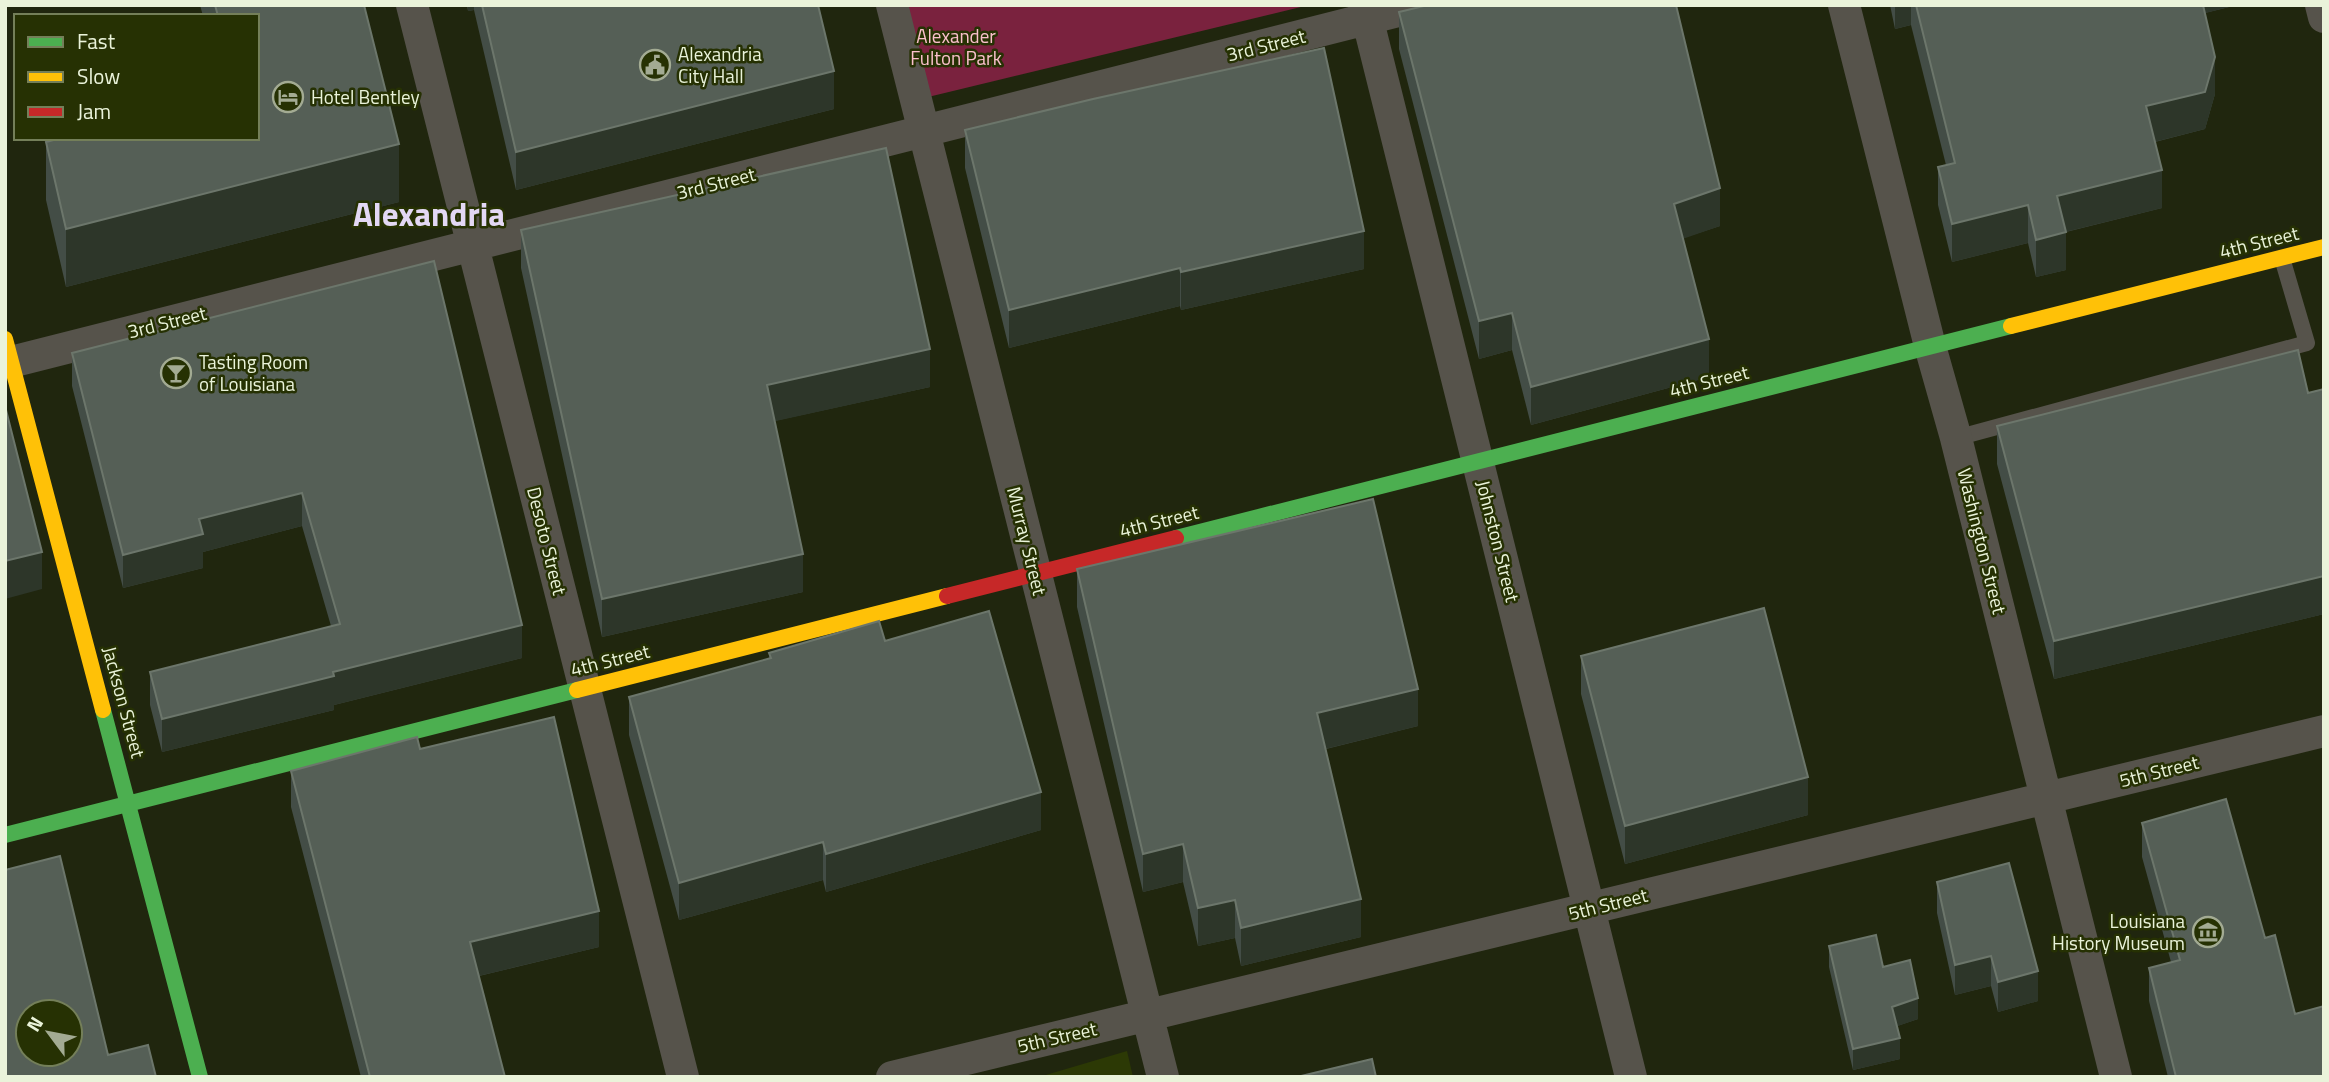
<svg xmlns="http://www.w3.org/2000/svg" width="2329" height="1082" font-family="'Titillium Web',sans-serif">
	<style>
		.built { fill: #2c3905 }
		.green { fill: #7a223e }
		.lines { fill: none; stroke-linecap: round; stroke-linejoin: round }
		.lane { stroke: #56534b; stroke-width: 16 }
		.street { stroke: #56534b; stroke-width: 32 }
		.fast { stroke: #4caf50; stroke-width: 16 }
		.slow { stroke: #ffc107; stroke-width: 16 }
		.jam { stroke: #c62828; stroke-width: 16 }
		.wall { fill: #434d46 }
		.shaded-wall { fill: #2d3629 }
		.building { fill: #555f56; stroke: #6c766b; stroke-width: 2; fill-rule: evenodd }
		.labels { text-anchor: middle; stroke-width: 5; stroke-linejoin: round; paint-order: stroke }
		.park-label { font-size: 19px; fill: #fbc0cd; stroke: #263103 }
		.street-label { font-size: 19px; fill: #eaf3da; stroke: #263103 }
		.poi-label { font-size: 19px; fill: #eaf3da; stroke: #263103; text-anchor: start }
		.town-label { font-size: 33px; font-weight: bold; fill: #e3d8f4; stroke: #263103 }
	</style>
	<rect width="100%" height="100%" fill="#20260e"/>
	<path class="built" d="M 1127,1051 L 1133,1077 L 1039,1077 Z"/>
	<path class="green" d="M 900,5 L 1309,5 L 924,98 Z"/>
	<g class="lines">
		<path class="lane" d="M 1956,438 L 2307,343 L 2282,258"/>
		<path class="street" d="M 412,5 L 683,1077
			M 892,5 L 1163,1077
			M 1364,5 L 1631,1077
			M 1844,5 L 1930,346 L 1956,438 L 2116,1077
			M 2321,5 L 2324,17
			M 11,362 L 1422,5
			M 892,1077 L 2324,731"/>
		<path class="fast" d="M 1176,538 L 2011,326
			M 103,710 L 200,1077
			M 5,835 L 577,690"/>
		<path class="slow" d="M 2011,326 L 2324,247
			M 5,339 L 103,710
			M 577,690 L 947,596"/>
		<path class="jam" d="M 947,596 L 1176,538"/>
	</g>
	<path class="wall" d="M 200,5 L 364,5 L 399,202 L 66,287 L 46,200 L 46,142 L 257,138 L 257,16 L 203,16 Z
		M 467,5 L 818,5 L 834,109 L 516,190 L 474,10 L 468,11 Z
		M 1890,5 L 2237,5 L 2205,13 L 2215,94 L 2205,129 L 2155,142 L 2162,208 L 2066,232 L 2066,270 L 2036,277 L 2028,243 L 1952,262 L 1938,205 L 1938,167 L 1946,165 L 1911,25 L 1895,29 Z
		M 1399,12 L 1720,226 L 1683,238 L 1709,377 L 1531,425 L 1512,350 L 1479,359 L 1399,49 Z
		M 965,130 L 1364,269 L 1181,310 L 1180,306 L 1009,348 L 965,168 Z
		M 521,230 L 930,387 L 774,421 L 803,592 L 602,637 L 521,268 Z
		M 434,261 L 522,658 L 334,705 L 334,710 L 162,752 L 150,705 L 150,672 L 331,626 L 302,526 L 203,552 L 203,568 L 123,588 L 72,386 L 72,353 Z
		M 2324,389 L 2324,614 L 2054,679 L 1997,464 L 1997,426 L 2308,393 Z
		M 1077,569 L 1418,726 L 1326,749 L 1361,937 L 1241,966 L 1235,938 L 1198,946 L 1183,882 L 1143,892 L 1077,607 Z
		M 885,641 L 1041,830 L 826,892 L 823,880 L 679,920 L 629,735 L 629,697 L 769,659 L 769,653 Z
		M 1581,656 L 1808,815 L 1625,864 L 1581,694 Z
		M 420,749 L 599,947 L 479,976 L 505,1077 L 361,1077 L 291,807 L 291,771 Z
		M 2142,823 L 2265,938 L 2295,1014 L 2324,1077 L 2168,1077 L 2149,1001 L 2149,968 L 2171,962 L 2142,857 Z
		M 1937,882 L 2038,1001 L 1998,1012 L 1991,986 L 1955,995 L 1937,913 Z
		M 1829,946 L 1883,967 L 1918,1019 L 1897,1026 L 1900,1059 L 1853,1070 L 1829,967 Z"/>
	<path class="shaded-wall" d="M 468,5 L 474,5 L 474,10 L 468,11 Z
		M 1895,5 L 1911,5 L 1911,25 L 1895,29 Z
		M 2197,5 L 2237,5 L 2197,15 Z
		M 2215,57 L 2215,94 L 2205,129 L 2146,144 L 2146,106 Z
		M 834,71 L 834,109 L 516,190 L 516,152 Z
		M 399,144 L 399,202 L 66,287 L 66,229 Z
		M 2162,170 L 2162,208 L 2057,234 L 2057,196 Z
		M 1720,188 L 1720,226 L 1674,242 L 1674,204 Z
		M 2028,205 L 2028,243 L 1952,262 L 1952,224 Z
		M 1364,231 L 1364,269 L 1181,310 L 1181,272 Z
		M 2066,232 L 2066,270 L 2036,277 L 2036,240 Z
		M 1180,268 L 1180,306 L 1009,348 L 1009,310 Z
		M 1512,313 L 1512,350 L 1479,359 L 1479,321 Z
		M 1709,339 L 1709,377 L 1531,425 L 1531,387 Z
		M 930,349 L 930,387 L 767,423 L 767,385 Z
		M 302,493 L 302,526 L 203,552 L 203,568 L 123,588 L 123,555 L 199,519 Z
		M 42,552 L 42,589 L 5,599 L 5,561 Z
		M 803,554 L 803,592 L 602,637 L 602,599 Z
		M 2324,576 L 2324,614 L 2054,679 L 2054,641 Z
		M 522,625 L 522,658 L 334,705 L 334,710 L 162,752 L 162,719 L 333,672 Z
		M 1418,689 L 1418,726 L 1317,751 L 1317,713 Z
		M 1808,777 L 1808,815 L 1625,864 L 1625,826 Z
		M 1041,792 L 1041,830 L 826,892 L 826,854 Z
		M 823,842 L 823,880 L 679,920 L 679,883 Z
		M 1183,844 L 1183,882 L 1143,892 L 1143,854 Z
		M 1361,899 L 1361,937 L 1241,966 L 1241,928 Z
		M 1235,900 L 1235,938 L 1198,946 L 1198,908 Z
		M 599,911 L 599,947 L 470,978 L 470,942 Z
		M 1991,956 L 1991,986 L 1955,995 L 1955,965 Z
		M 2038,971 L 2038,1001 L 1998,1012 L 1998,982 Z
		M 1918,998 L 1918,1019 L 1892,1028 L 1892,1007 Z
		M 1900,1038 L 1900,1059 L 1853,1070 L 1853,1049 Z"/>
	<path class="building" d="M 215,5 L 364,5 L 399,144 L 66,229 L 46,142 L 61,138 L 257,138 L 257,16 L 218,16 Z
		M 482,5 L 818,5 L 834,71 L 516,152 Z
		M 1428,5 L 1676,5 L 1720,188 L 1674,204 L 1709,339 L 1531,387 L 1512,313 L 1479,321 L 1399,12 Z
		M 1916,5 L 2203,5 L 2215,57 L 2205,92 L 2146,106 L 2162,170 L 2057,196 L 2066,232 L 2036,240 L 2028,205 L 1952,224 L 1938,167 L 1955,163 Z
		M 1324,48 L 1364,231 L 1181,272 L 1180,268 L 1009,310 L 965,130 L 1093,99 Z
		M 886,148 L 930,349 L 767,385 L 803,554 L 602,599 L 521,230 Z
		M 434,261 L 522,625 L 333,672 L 334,676 L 162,719 L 150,672 L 340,624 L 302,493 L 199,519 L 203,534 L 123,555 L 72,353 Z
		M 2298,350 L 2308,393 L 2324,389 L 2324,576 L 2054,641 L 1997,426 Z
		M 5,406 L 42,552 L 5,561 Z
		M 1373,499 L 1418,689 L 1317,713 L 1361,899 L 1241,928 L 1235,900 L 1198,908 L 1183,844 L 1143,854 L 1077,569 Z
		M 1764,608 L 1808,777 L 1625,826 L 1581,656 Z
		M 989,611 L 1041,792 L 826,854 L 823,842 L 679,883 L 629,697 L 771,658 L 769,653 L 879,621 L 885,641 Z
		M 554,717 L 599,911 L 470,942 L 505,1077 L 370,1077 L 291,771 L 417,737 L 420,749 Z
		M 2226,799 L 2265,938 L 2275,935 L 2295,1014 L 2324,1006 L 2324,1077 L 2176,1077 L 2149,968 L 2180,960 L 2142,823 Z
		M 60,856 L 108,1055 L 148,1045 L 156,1077 L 5,1077 L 5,870 ZM 28,1012 L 70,1012 L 70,1054 L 28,1054 Z
		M 2009,863 L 2038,971 L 1998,982 L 1991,956 L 1955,965 L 1937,882 Z
		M 1876,935 L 1883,967 L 1910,960 L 1918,998 L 1892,1007 L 1900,1038 L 1853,1049 L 1829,946 Z
		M 1372,1059 L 1376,1077 L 1297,1077 Z"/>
	<defs>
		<g id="civic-ring" transform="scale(1.575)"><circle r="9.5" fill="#263103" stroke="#a3ab93" stroke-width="1.5"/><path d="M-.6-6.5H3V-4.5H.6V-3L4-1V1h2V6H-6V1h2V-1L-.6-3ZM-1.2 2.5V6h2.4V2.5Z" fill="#a3ab93"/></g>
		<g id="hotel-ring" transform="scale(1.575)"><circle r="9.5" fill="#263103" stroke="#a3ab93" stroke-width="1.5"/><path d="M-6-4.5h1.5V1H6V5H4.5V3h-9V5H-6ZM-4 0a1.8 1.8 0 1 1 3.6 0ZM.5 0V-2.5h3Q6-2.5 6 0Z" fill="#a3ab93"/></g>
		<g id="bar-ring" transform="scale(1.575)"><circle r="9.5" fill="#263103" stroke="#a3ab93" stroke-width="1.5"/><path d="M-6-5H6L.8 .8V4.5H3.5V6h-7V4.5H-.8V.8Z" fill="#a3ab93"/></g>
		<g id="museum-ring" transform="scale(1.575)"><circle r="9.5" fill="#263103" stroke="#a3ab93" stroke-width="1.5"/><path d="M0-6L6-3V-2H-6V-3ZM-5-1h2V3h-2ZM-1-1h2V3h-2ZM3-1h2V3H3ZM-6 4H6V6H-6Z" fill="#a3ab93"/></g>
	</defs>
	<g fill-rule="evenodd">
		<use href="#civic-ring" x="655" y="65"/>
		<use href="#hotel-ring" x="288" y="97"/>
		<use href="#bar-ring" x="176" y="373"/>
		<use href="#museum-ring" x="2208" y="932"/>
	</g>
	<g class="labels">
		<g class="park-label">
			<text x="956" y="43">Alexander<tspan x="956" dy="22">Fulton Park</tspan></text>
		</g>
		<g class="street-label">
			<text transform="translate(1266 45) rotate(-14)" y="7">3rd Street</text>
			<text transform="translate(716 183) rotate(-14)" y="7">3rd Street</text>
			<text transform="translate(2259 242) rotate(-14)" y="7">4th Street</text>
			<text transform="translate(167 322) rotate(-14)" y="7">3rd Street</text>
			<text transform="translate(1709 381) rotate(-14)" y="7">4th Street</text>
			<text transform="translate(1159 521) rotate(-14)" y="7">4th Street</text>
			<text transform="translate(547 541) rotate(76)" y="7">Desoto Street</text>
			<text transform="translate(1027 541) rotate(76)" y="7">Murray Street</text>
			<text transform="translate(1498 541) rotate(76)" y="7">Johnston Street</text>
			<text transform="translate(1982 541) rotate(76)" y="7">Washington Street</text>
			<text transform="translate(610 660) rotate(-14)" y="7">4th Street</text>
			<text transform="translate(124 702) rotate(75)" y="7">Jackson Street</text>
			<text transform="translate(2159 771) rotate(-14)" y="7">5th Street</text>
			<text transform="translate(1608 904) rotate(-14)" y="7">5th Street</text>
			<text transform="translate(1057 1037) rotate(-13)" y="7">5th Street</text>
		</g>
		<g class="poi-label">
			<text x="678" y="61">Alexandria<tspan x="678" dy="22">City Hall</tspan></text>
			<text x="311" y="104">Hotel Bentley</text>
			<text x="199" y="369">Tasting Room<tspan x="199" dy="22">of Louisiana</tspan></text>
			<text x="2185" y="928" text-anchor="end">Louisiana<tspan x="2185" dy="22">History Museum</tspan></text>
		</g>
		<g class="town-label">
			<text x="429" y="226">Alexandria</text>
		</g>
	</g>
	<rect width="2329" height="1082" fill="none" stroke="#eaf3da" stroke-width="14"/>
	<rect x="14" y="14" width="245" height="126" fill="#263103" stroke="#747f59" stroke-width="2"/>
	<rect x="28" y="37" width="35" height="10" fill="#4caf50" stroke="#747f59" stroke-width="2"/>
	<text x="77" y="49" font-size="21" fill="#eaf3da">Fast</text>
	<rect x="28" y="72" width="35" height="10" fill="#ffc107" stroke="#747f59" stroke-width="2"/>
	<text x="77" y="84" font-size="21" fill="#eaf3da">Slow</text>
	<rect x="28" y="107" width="35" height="10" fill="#c62828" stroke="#747f59" stroke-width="2"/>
	<text x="77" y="119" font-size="21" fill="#eaf3da">Jam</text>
	<g transform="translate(49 1033) rotate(302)"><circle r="33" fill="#263103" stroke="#747f59" stroke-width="2"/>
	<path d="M0-5L12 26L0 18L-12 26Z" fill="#a3ab93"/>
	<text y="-10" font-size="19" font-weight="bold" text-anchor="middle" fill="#eaf3da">N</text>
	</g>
</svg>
